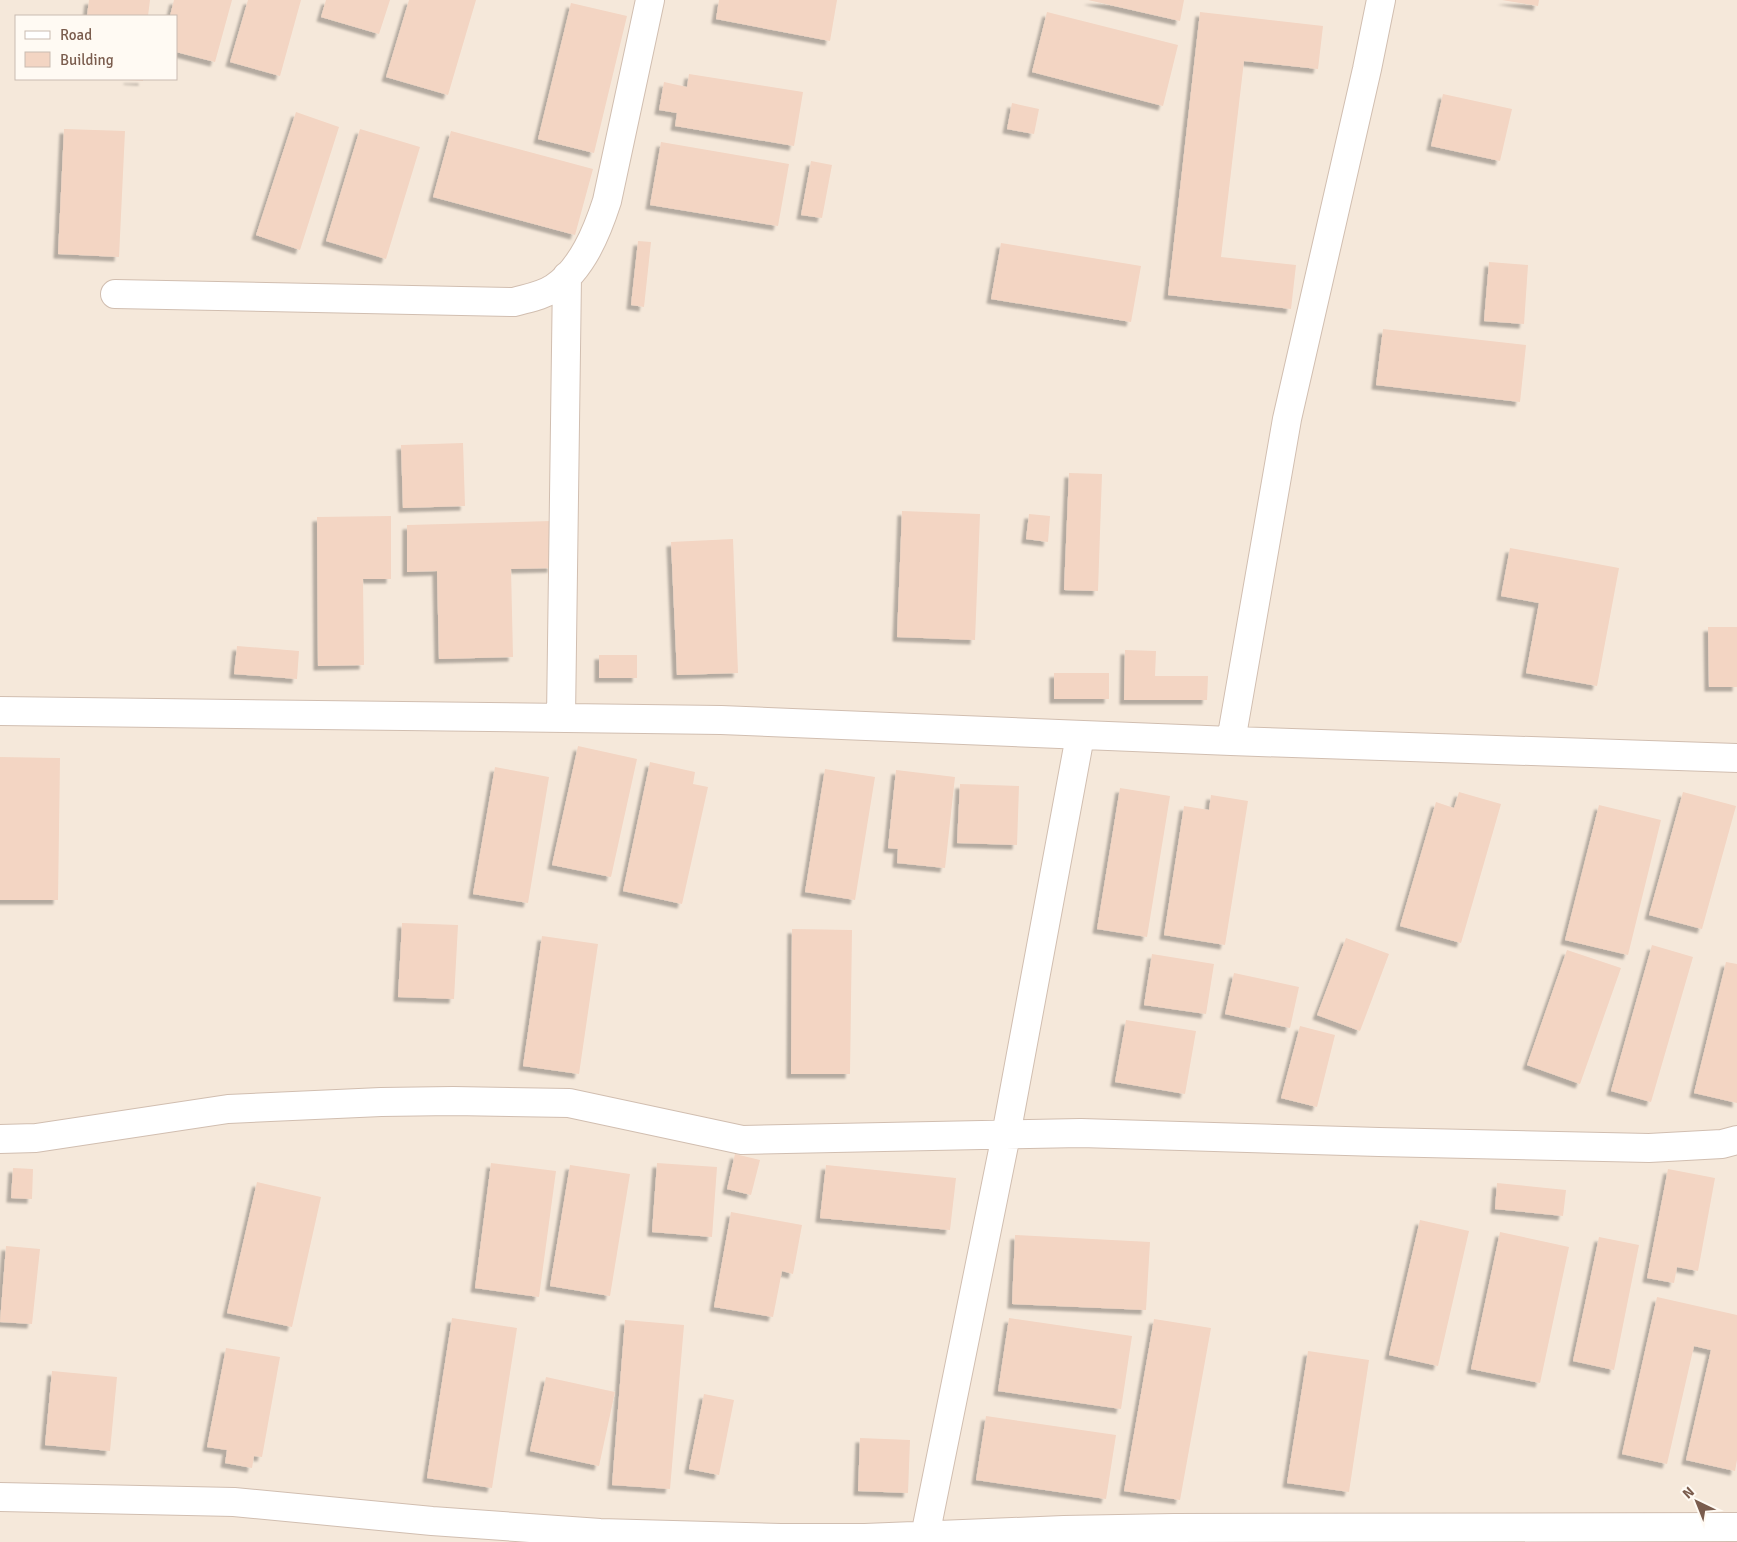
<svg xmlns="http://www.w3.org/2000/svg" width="1737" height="1542" font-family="Signika,sans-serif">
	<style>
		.residential { fill: #f5e8da; fill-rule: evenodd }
		.building { fill: #f3d5c3; filter: url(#shadow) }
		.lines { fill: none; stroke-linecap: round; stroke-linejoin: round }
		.minor-casing { stroke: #d1beb0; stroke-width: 30 }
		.minor { stroke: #fff; stroke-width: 28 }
	</style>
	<defs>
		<filter id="shadow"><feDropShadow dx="-4.5" dy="4.5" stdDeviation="1" flood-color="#0004"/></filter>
	</defs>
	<rect width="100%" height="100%" fill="#fdf6ec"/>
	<path class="residential" d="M 0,0 L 1737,0 L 1737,1542 L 0,1542 ZM 16,16 L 176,16 L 176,79 L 16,79 Z"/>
	<path class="building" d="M 89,0 L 150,0 L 148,16 L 87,16 Z
		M 174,0 L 232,0 L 215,62 L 176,52 L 176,16 L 170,16 Z
		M 248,0 L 301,0 L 280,76 L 230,62 Z
		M 326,0 L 390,0 L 379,34 L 321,17 Z
		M 409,0 L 476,0 L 448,95 L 386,77 Z
		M 719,0 L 837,0 L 830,41 L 716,19 Z
		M 1088,0 L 1184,0 L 1180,21 Z
		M 1502,0 L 1539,0 L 1538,6 Z
		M 571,3 L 627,16 L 594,153 L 538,139 Z
		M 1047,12 L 1178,45 L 1163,106 L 1032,72 Z
		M 1200,12 L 1323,26 L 1318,69 L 1244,61 L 1221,257 L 1296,265 L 1291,309 L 1168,295 Z
		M 689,74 L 803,92 L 794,146 L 675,126 L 677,113 L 659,110 L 664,82 L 687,87 Z
		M 128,79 L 143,79 L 143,81 L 128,80 Z
		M 1443,94 L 1512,109 L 1500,161 L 1431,146 Z
		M 1012,103 L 1039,109 L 1034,134 L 1007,129 Z
		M 296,112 L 339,127 L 300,250 L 256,235 Z
		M 64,129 L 125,131 L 119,257 L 58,254 Z
		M 360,129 L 420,147 L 386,259 L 326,241 Z
		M 451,131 L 593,169 L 575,235 L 433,197 Z
		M 661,142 L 789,164 L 778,226 L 650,205 Z
		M 811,161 L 832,165 L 822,218 L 801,215 Z
		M 638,241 L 651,242 L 644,307 L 631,305 Z
		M 1001,243 L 1141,266 L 1131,322 L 991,299 Z
		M 1489,262 L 1528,265 L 1524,324 L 1484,321 Z
		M 1383,329 L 1526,345 L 1520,402 L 1376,385 Z
		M 463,443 L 465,506 L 403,508 L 401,445 Z
		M 1069,473 L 1102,474 L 1098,591 L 1064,590 Z
		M 902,511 L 980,514 L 975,640 L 897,637 Z
		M 1029,514 L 1050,516 L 1048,542 L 1026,539 Z
		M 391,516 L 391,579 L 363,579 L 364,665 L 318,666 L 317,517 Z
		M 551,521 L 552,568 L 511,569 L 513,657 L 439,659 L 437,571 L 407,572 L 407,525 Z
		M 733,539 L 738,673 L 677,675 L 671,542 Z
		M 1510,548 L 1619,568 L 1597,686 L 1526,673 L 1539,603 L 1501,596 Z
		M 1708,627 L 1737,627 L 1737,687 L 1709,687 Z
		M 237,646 L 299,651 L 297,679 L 234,674 Z
		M 1125,650 L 1156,651 L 1155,676 L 1208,676 L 1207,700 L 1124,700 Z
		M 599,655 L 637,655 L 637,678 L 599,678 Z
		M 1054,673 L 1109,673 L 1109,699 L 1054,699 Z
		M 578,746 L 637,759 L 611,877 L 552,865 Z
		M 0,757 L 60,758 L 58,900 L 0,900 Z
		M 650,762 L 695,772 L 693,784 L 708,787 L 682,904 L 623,891 Z
		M 495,767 L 549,777 L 528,903 L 473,894 Z
		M 825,769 L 875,777 L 855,900 L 805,892 Z
		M 896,770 L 955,777 L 945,868 L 897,863 L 898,849 L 888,848 Z
		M 960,784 L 1019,786 L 1017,845 L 957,843 Z
		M 1120,788 L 1170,796 L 1147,937 L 1097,929 Z
		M 1459,792 L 1501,804 L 1461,943 L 1400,926 L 1436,802 L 1454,808 Z
		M 1683,792 L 1736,806 L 1702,929 L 1649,915 Z
		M 1211,795 L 1248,801 L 1225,945 L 1164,935 L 1184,806 L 1209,810 Z
		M 1599,805 L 1661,820 L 1628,955 L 1565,940 Z
		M 402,923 L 458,925 L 454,999 L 398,997 Z
		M 792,929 L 852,930 L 850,1074 L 791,1074 Z
		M 542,936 L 598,944 L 579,1074 L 523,1066 Z
		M 1346,938 L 1389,954 L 1360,1031 L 1317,1015 Z
		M 1652,945 L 1693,957 L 1651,1102 L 1611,1091 Z
		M 1567,950 L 1621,968 L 1580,1084 L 1527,1065 Z
		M 1152,954 L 1214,964 L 1206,1014 L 1144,1005 Z
		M 1726,962 L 1737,964 L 1737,1103 L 1694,1093 Z
		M 1234,973 L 1299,987 L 1290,1028 L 1225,1014 Z
		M 1126,1020 L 1196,1031 L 1185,1094 L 1115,1082 Z
		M 1300,1026 L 1335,1035 L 1317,1107 L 1281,1098 Z
		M 735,1154 L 760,1160 L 751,1195 L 727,1189 Z
		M 491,1163 L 556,1171 L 539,1297 L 475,1288 Z
		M 657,1163 L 717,1167 L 712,1237 L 652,1232 Z
		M 570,1165 L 630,1174 L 610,1296 L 550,1286 Z
		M 826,1165 L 956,1178 L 950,1230 L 820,1218 Z
		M 13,1168 L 33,1169 L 32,1199 L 11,1198 Z
		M 1668,1169 L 1715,1178 L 1698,1271 L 1677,1267 L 1674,1283 L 1647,1278 Z
		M 257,1182 L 321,1197 L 292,1327 L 227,1313 Z
		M 1497,1183 L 1566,1190 L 1563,1216 L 1495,1209 Z
		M 731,1212 L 802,1225 L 793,1274 L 782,1271 L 773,1317 L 714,1307 Z
		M 1420,1220 L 1469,1231 L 1438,1366 L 1389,1355 Z
		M 1500,1232 L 1569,1247 L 1540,1383 L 1471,1369 Z
		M 1015,1235 L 1150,1242 L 1146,1310 L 1012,1304 Z
		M 1599,1237 L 1639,1245 L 1614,1370 L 1573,1361 Z
		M 6,1246 L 40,1249 L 32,1324 L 0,1322 Z
		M 1657,1297 L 1737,1315 L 1737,1460 L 1735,1471 L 1686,1460 L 1711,1350 L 1694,1346 L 1667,1464 L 1622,1454 Z
		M 452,1318 L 517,1328 L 492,1488 L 427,1478 Z
		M 1009,1318 L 1132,1336 L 1121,1409 L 998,1391 Z
		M 1154,1319 L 1211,1328 L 1180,1500 L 1124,1491 Z
		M 625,1320 L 684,1325 L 670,1489 L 612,1485 Z
		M 226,1348 L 280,1357 L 262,1457 L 254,1456 L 252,1468 L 225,1463 L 227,1450 L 207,1447 Z
		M 1308,1351 L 1369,1360 L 1349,1492 L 1287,1483 Z
		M 52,1371 L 117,1377 L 110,1451 L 45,1445 Z
		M 546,1377 L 615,1392 L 599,1466 L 530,1451 Z
		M 704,1394 L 734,1400 L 719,1475 L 689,1469 Z
		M 986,1416 L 1116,1435 L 1106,1499 L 976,1480 Z
		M 860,1438 L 910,1440 L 908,1493 L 858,1491 Z"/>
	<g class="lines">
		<g class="minor-casing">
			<path id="minor" d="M 115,294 L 514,302 C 528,298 542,296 554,288 C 582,269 597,232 607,201 L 650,0
				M 0,711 L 721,720 L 1231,741 L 1737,758
				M 561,718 L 567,276
				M 1231,741 L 1287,419 L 1367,69 L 1381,0
				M 0,1139 L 36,1138 L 228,1109 L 381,1102 L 453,1101 L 569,1103 L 742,1140 L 1081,1133 L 1379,1142 L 1649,1148 L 1722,1144 L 1737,1140
				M 0,1497 L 234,1502 L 432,1521 L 600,1533 L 781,1538 L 865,1538 L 1064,1530 L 1174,1528 L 1737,1527
				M 925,1536 L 1006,1135 L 1080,736"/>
		</g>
		<use href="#minor" class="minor"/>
	</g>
	<rect x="15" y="15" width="162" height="65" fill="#fffaf3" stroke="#cabbb1"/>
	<rect x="25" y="31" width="25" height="8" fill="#ffffff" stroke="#cabbb1"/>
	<text x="60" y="40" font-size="15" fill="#7a5c4d">Road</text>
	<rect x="25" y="52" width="25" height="15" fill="#f3d5c3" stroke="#cabbb1"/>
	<text x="60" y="65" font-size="15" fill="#7a5c4d">Building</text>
	<g transform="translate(1697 1502) rotate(317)" stroke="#fffaf3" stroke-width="4" paint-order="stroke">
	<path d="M0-4L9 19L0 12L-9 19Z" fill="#7a5c4d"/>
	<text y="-8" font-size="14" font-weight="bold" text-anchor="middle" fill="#7a5c4d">N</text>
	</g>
</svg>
